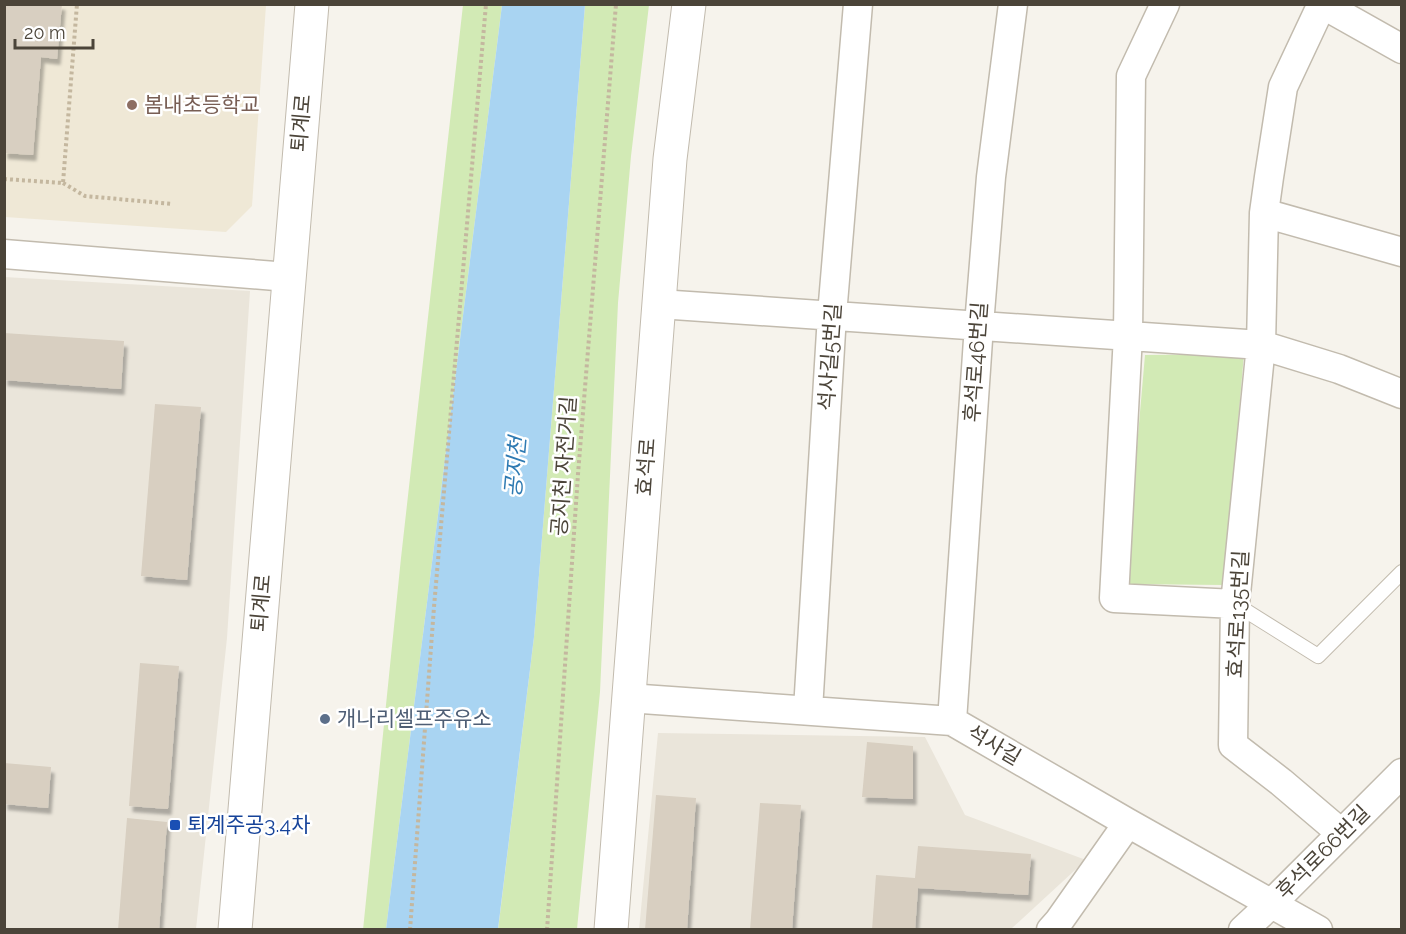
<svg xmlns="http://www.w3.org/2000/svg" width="1406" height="934" font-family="Raleway,'Noto Sans KR',sans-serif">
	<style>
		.residential { fill: #eae5da }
		.education { fill: #efe8d6 }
		.green { fill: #d2eab5 }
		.water { fill: #a9d4f2 }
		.building { fill: #d8cfc1; filter: url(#shadow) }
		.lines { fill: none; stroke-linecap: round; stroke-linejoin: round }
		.service-casing { stroke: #c2bbae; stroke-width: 16 }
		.minor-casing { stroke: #c2bbae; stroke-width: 31 }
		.tertiary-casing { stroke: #c2bbae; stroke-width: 35 }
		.path { stroke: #c4b79f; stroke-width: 4; stroke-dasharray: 3 3; stroke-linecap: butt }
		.service { stroke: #fff; stroke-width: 14 }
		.minor { stroke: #fff; stroke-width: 28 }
		.tertiary { stroke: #fff; stroke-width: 33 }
		.education-dot { fill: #8d6e63; stroke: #fff; stroke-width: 2 }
		.service-dot { fill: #5c6f8a; stroke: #fff; stroke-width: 2 }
		.transit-dot { fill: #1a4fb4; stroke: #fff; stroke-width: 2 }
		.labels { text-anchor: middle; stroke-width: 5; stroke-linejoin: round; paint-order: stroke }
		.education-label { font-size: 21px; fill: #785e54; stroke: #fff; text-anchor: start }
		.street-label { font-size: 21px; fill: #4b4439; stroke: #fff }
		.service-label { font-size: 21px; fill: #4e5e75; stroke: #fff; text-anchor: start }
		.transit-label { font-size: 21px; fill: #164399; stroke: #fff; text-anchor: start }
		.water-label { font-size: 22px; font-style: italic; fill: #2e7ab2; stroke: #fff }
	</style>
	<defs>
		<filter id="shadow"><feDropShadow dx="3.5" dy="6" stdDeviation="1.5" flood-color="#0004"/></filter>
	</defs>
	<rect width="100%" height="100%" fill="#f6f3ec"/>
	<path class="residential" d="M 4,277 L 250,291 L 227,638 L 196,929 L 5,929 Z
		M 658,733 L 925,737 L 965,815 L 1086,860 L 1011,929 L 639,930 Z"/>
	<path class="education" d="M 4,5 L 266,5 L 252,206 L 226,232 L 5,217 Z"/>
	<path class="green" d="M 463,5 L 502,5 L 386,929 L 363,930 L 401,558 Z
		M 585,5 L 649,5 L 631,156 L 618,303 L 600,692 L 577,929 L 498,930 L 534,637 Z
		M 1244,354 L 1224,585 L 1125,584 L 1145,355 Z"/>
	<path class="water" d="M 502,5 L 585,5 L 534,637 L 498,929 L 386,929 Z"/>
	<path class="building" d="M 5,4 L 62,4 L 57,59 L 41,57 L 33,155 L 4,153 Z
		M 4,333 L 124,341 L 121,389 L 4,380 Z
		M 155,404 L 201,407 L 187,580 L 141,576 Z
		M 140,663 L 179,666 L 168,809 L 129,806 Z
		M 867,742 L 913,746 L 913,799 L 862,797 Z
		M 4,763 L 51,767 L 48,808 L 4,804 Z
		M 656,795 L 696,798 L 687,930 L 645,930 Z
		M 760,803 L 801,805 L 792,930 L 750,930 Z
		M 127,818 L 167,822 L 159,930 L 118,930 Z
		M 918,846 L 1031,854 L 1028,895 L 918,888 L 915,930 L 872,930 L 876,875 L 915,878 Z"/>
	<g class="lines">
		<g class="service-casing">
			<path id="service" d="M 1235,604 L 1318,656 L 1402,572"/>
		</g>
		<g class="minor-casing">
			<path id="minor" d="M 1165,4 L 1131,76 L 1128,335 L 1114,598 L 1235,604
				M 1322,4 L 1283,87 L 1269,177 L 1264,213 L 1261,345 L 1235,604 L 1233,745 L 1281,782 L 1341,833
				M 1322,4 L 1402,49
				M 1264,213 L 1402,252
				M 4,254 L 288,277
				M 659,304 L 1261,345 L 1339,369 L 1402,394
				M 628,698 L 952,721 L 1128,823 L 1318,930
				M 808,710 L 832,315 L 858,4
				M 952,721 L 979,325 L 991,177 L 1013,4
				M 1051,930 L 1059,921 L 1128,823
				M 1243,930 L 1271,904 L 1402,773"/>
		</g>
		<g class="tertiary-casing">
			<path id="tertiary" d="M 235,930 L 312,4
				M 611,930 L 670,159 L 689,4"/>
		</g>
		<path class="path" d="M 4,179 L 63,183 L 77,4
			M 63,183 L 85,196 L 173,204
			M 410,930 L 434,607 L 486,4
			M 547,930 L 578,474 L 616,4"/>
		<use href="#service" class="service"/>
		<use href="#minor" class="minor"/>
		<use href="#tertiary" class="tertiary"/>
	</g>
	<circle class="education-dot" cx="132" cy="105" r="6"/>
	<circle class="service-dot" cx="325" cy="719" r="6"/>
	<rect class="transit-dot" x="169" y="819" width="12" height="12" rx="3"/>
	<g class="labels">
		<g class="education-label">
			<text x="144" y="112">봄내초등학교</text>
		</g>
		<g class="street-label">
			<text transform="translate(301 123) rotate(-85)" y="7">퇴계로</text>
			<text transform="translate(830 357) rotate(-86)" y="7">석사길5번길</text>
			<text transform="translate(976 362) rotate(-86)" y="7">후석로46번길</text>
			<text transform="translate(564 466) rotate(-86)" y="7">공지천 자전거길</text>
			<text transform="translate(646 467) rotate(-86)" y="7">효석로</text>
			<text transform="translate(261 603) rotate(-85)" y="7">퇴계로</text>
			<text transform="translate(1238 614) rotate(-87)" y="7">효석로135번길</text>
			<text transform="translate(994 745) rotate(30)" y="7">석사길</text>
			<text transform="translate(1323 852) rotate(-45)" y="7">후석로66번길</text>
		</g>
		<g class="service-label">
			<text x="337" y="726">개나리셀프주유소</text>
		</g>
		<g class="transit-label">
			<text x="187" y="832">퇴계주공3.4차</text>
		</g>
		<g class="water-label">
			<text transform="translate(515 467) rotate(-85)" y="8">공지천</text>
		</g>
	</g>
	<rect width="1406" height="934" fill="none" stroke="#4b4439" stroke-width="12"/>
	<path d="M15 39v9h78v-9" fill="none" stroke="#4b4439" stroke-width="3"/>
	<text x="24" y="39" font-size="18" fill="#4b4439" stroke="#ffffff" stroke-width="4.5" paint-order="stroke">20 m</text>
</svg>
